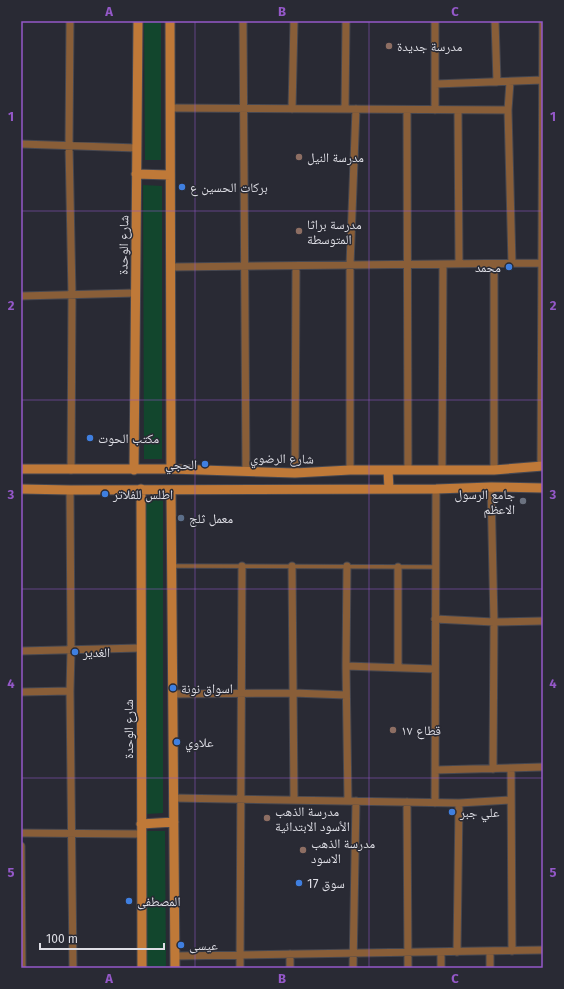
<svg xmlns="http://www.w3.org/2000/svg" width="564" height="989" font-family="'Fira Sans','Noto Naskh Arabic',sans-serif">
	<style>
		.green { fill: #12462d }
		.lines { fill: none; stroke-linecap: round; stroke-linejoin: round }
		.lane-casing { stroke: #464750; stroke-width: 5.5 }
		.street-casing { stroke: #464750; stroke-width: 9 }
		.secondary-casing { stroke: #464750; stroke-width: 11 }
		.lane { stroke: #895e38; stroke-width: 3.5 }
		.street { stroke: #895e38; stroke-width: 7 }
		.secondary { stroke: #bf7938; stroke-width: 9 }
		.grid { fill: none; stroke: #9458c8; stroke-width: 1; stroke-opacity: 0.55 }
		.education-dot { fill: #8d6e63; stroke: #292a34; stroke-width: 1.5 }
		.shop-dot { fill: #3f7fe0; stroke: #292a34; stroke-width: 1.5 }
		.worship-dot { fill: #6b7280; stroke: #292a34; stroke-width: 1.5 }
		.service-dot { fill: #5c6f8a; stroke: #292a34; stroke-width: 1.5 }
		.labels { text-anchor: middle; stroke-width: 3; stroke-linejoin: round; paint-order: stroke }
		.poi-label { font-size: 13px; fill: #dedee5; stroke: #292a34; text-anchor: start }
		.street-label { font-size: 13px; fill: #dedee5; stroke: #292a34 }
		.neatline { fill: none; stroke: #9458c8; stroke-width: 1.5 }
		.grid-label { font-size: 13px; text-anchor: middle; font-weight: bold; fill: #9458c8 }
	</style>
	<rect width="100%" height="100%" fill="#292a34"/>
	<path class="green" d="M 144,21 L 161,21 L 161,160 L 145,160 Z
		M 143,185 L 162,186 L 162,459 L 144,459 Z
		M 163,498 L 163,813 L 147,814 L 145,499 Z
		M 147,831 L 165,831 L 166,968 L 146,968 Z"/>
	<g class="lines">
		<g class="lane-casing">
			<path id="lane" d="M 173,566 L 436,567"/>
		</g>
		<g class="street-casing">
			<path id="street" d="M 70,21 L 69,145 L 72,295 L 71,470
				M 243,21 L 246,471
				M 435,21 L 435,110
				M 495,21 L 497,82
				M 510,82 L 508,110 L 512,264
				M 435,84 L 543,80
				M 170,108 L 508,110
				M 292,109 L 294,21
				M 345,109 L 346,21
				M 407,110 L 408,470
				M 458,110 L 459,264
				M 21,144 L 137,148
				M 171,267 L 542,263
				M 21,296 L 135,293
				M 541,466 L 543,21
				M 350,470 L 350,265 L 356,109
				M 442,470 L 443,264
				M 494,470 L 494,264
				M 295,473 L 296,266
				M 491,487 L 494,622 L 493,769
				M 70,490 L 71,650 L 70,691 L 73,968
				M 292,566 L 294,800
				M 347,566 L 346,666 L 348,801
				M 398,567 L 398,667
				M 435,619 L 494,622 L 543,621
				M 21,651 L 141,648
				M 346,666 L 435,669
				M 21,692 L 70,691
				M 173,694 L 293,693 L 346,695
				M 511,768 L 512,951
				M 435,770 L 543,767
				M 173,798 L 459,803 L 511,800
				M 407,802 L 408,968
				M 435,803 L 436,489
				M 21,833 L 141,834
				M 21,846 L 22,968
				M 490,951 L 490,968
				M 441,952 L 441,968
				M 457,952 L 459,803
				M 290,954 L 290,968
				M 175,956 L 543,950
				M 240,968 L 242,566
				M 353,968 L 356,801"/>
		</g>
		<g class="secondary-casing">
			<path id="secondary" d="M 170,21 L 171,469
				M 136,174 L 170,175
				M 21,469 L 171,469 L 295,473 L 350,470 L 494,470 L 543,466
				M 134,470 L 138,21
				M 388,470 L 389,489
				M 21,489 L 70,490 L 436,489 L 491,487 L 543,488
				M 141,489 L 142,968
				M 171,490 L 175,968
				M 141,824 L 174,822"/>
		</g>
		<use href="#lane" class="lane"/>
		<use href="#street" class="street"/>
		<use href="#secondary" class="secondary"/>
	</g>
	<path class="grid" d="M 195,21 L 195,968M 369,21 L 369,968M 21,211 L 543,211M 21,400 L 543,400M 21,589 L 543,589M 21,778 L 543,778"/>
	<g class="education-dot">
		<circle cx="389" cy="46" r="4"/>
		<circle cx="299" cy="157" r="4"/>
		<circle cx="299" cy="231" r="4"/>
		<circle cx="393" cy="730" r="4"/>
		<circle cx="267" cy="818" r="4"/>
		<circle cx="303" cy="850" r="4"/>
	</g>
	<g class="shop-dot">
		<circle cx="182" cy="187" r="4"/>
		<circle cx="509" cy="267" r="4"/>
		<circle cx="90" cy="438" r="4"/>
		<circle cx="205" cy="464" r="4"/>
		<circle cx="105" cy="494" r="4"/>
		<circle cx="75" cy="652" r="4"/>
		<circle cx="173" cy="688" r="4"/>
		<circle cx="177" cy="742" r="4"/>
		<circle cx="452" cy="812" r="4"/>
		<circle cx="299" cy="883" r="4"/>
		<circle cx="129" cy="901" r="4"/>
		<circle cx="181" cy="945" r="4"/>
	</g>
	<circle class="worship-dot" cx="523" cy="501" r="4"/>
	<circle class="service-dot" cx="181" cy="518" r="4"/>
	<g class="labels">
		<g class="poi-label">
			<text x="397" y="51">مدرسة جديدة</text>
			<text x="307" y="162">مدرسة النيل</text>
			<text x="190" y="192">بركات الحسين ع</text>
			<text x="307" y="229">مدرسة براثا<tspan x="307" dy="15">المتوسطة</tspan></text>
			<text x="501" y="272" text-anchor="end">محمد</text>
			<text x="98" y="443">مكتب الحوت</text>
			<text x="197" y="469" text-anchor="end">الحجي</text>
			<text x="113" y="499">اطلس للفلاتر</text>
			<text x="515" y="499" text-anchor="end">جامع الرسول<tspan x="515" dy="15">الاعظم</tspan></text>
			<text x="189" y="523">معمل ثلج</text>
			<text x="83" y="657">الغدير</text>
			<text x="181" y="693">اسواق نونة</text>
			<text x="401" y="735">قطاع ١٧</text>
			<text x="185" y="747">علاوي</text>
			<text x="275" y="816">مدرسة الذهب<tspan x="275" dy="15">الأسود الابتدائية</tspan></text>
			<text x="460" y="817">علي جبر</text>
			<text x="311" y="848">مدرسة الذهب<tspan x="311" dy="15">الاسود</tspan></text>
			<text x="307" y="888">سوق 17</text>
			<text x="137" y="906">المصطفى</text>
			<text x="189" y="950">عيسى</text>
		</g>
		<g class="street-label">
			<text transform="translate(123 245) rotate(-89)" y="5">شارع الوحدة</text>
			<text transform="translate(282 458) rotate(1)" y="5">شارع الرضوي</text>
			<text transform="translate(128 729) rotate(-90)" y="5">شارع الوحدة</text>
		</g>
	</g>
	<rect width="564" height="989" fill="none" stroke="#292a34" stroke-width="44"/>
	<path d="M40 943v6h124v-6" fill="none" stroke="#dedee5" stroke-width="2"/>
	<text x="46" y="943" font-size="12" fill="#dedee5" stroke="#292a34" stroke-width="3" paint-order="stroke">100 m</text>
	<rect x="22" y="22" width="520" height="945" class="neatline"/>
	<g class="grid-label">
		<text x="109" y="16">A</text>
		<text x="282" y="16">B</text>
		<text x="455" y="16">C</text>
		<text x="11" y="121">1</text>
		<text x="553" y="121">1</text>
		<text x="11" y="310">2</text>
		<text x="553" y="310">2</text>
		<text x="11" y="499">3</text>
		<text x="553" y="499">3</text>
		<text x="11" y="688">4</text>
		<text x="553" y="688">4</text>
		<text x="11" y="877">5</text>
		<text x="553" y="877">5</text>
		<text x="109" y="983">A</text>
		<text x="282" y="983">B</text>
		<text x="455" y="983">C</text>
	</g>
</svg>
